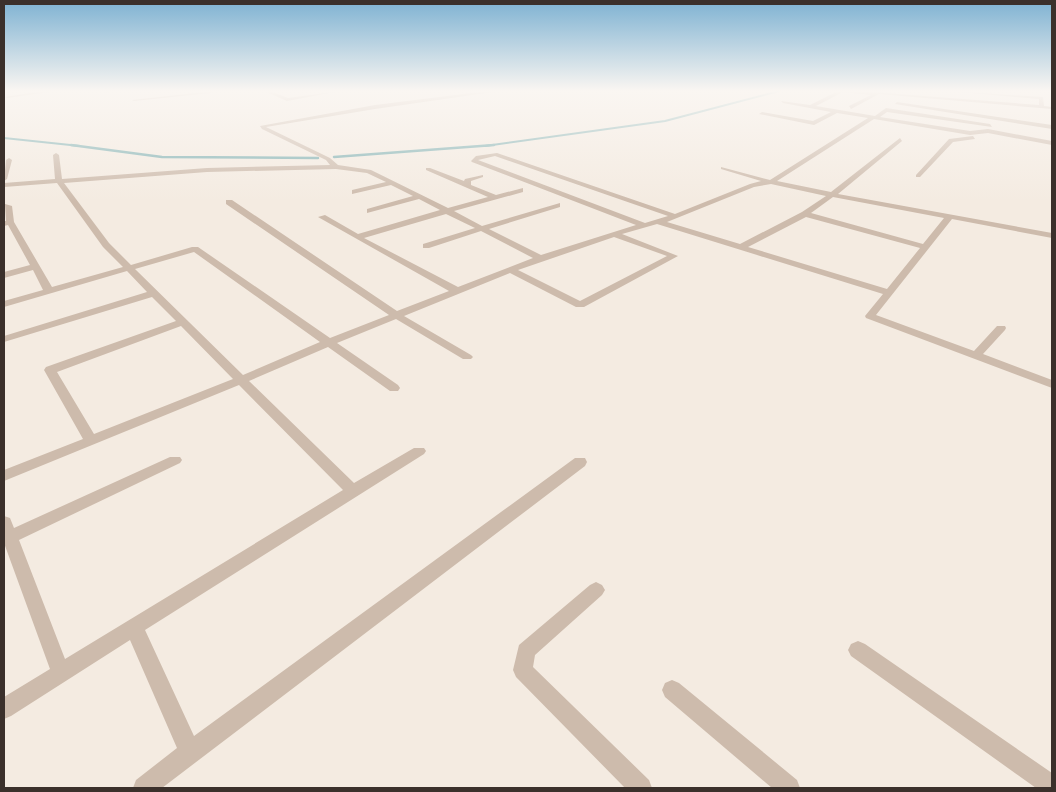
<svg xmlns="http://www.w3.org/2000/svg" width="1056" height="792" font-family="'PT Sans Narrow',sans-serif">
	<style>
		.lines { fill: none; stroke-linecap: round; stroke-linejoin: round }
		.stream-far1 { stroke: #7fb0b2; stroke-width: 2 }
		.stream { stroke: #7fb0b2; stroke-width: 2.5 }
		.street { fill: #cdbbac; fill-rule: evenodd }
	</style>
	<rect width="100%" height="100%" fill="#f4ebe1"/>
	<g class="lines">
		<path class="stream-far1" d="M 4,138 L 80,146
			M 485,146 L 665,121 L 779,91"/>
		<path class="stream" d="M 71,145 L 162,157 L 318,158
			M 334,157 L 494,145"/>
		<path class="street" d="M 42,91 L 56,91 L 7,98 L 5,97 Z
			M 104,91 L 109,91 L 109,92 L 107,93 Z
			M 213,91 L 211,93 L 134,101 L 132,100 Z
			M 264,91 L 270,91 L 288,98 L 340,91 L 287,101 Z
			M 487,91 L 500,91 L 375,109 L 266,127 L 330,158 L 338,165 L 371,170 L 448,208 L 488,197 L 426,170 L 426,168 L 430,168 L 464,181 L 465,179 L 483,175 L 483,177 L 471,181 L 471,185 L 496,195 L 523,188 L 523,192 L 454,211 L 482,226 L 560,203 L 560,207 L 489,229 L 541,255 L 636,225 L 472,162 L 471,161 L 476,156 L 497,153 L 675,214 L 750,184 L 761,181 L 721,169 L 721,167 L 770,180 L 868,118 L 837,113 L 814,125 L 759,114 L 762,112 L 813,121 L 831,112 L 783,103 L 781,101 L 810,105 L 838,91 L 859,91 L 1039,105 L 1039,99 L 949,91 L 1043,97 L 1044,106 L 1052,107 L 1052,109 L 879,94 L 851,109 L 849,106 L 871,95 L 843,92 L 816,106 L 875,116 L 886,108 L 990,124 L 992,127 L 887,112 L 880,117 L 970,131 L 988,129 L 1052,141 L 1052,145 L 988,133 L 970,135 L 874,119 L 777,181 L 831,192 L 900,138 L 902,141 L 838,194 L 1052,233 L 1052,238 L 952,219 L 876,315 L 974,351 L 997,326 L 1005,326 L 1006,328 L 1005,330 L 983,354 L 1052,380 L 1052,388 L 866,318 L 865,316 L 883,294 L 657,224 L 622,234 L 678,256 L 584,307 L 576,307 L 510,273 L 404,316 L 471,355 L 473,357 L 471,359 L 463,359 L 396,319 L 337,343 L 398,385 L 400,388 L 398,391 L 390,391 L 328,347 L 249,381 L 354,483 L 414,448 L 424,448 L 426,451 L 424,454 L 145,630 L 194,736 L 575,458 L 585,458 L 587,462 L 585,466 L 162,788 L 133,788 L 136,780 L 177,748 L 130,640 L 11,716 L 4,719 L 4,697 L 50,669 L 4,543 L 4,516 L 10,518 L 14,528 L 170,457 L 180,457 L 182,460 L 180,463 L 19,540 L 65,659 L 343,490 L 239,385 L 4,481 L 4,470 L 83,439 L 44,370 L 46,367 L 176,321 L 152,297 L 4,342 L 4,336 L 147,292 L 127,271 L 4,307 L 4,301 L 43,290 L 33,270 L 4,278 L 4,272 L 30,265 L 8,225 L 4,226 L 4,221 L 6,221 L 5,204 L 12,206 L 14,222 L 52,287 L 123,267 L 103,247 L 57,183 L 4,187 L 4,183 L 55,179 L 53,155 L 56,153 L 59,155 L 62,179 L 207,168 L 330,165 L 326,160 L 262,129 L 260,126 L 375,105 ZM 495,156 L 668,216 L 645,223 L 478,160 ZM 336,169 L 367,173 L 386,182 L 352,190 L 352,194 L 391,185 L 413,196 L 367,209 L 367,213 L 419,199 L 440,210 L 358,234 L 325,215 L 318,217 L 449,291 L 397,311 L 232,200 L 226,200 L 226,204 L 389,315 L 330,338 L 198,247 L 192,247 L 131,265 L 109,243 L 64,183 L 207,172 ZM 771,184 L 826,196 L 802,212 L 740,244 L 667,222 L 754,187 ZM 833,197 L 944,218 L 923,244 L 811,213 ZM 446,214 L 475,228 L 423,244 L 423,248 L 429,248 L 481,231 L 533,258 L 458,287 L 364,238 ZM 806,217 L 920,248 L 887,289 L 748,247 ZM 614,237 L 667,256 L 580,301 L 518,270 ZM 194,252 L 320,342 L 243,375 L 135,269 ZM 181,326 L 233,379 L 94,434 L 57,372 Z
			M 897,102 L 1052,125 L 1052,129 L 895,104 Z
			M 973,136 L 975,139 L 953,142 L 920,177 L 916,177 L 916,175 L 949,139 Z
			M 9,158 L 12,160 L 7,179 L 4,181 L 6,160 Z
			M 596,582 L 602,585 L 605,590 L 602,595 L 535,655 L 533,667 L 649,780 L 652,788 L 625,788 L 516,677 L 513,670 L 519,645 L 590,585 Z
			M 858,641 L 865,644 L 1052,773 L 1052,788 L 1036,788 L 851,656 L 848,650 L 851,644 Z
			M 672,680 L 679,683 L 797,780 L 800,788 L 772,788 L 665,697 L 662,690 L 665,683 Z"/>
	</g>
	<linearGradient id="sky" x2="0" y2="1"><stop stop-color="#7eb2d2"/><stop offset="0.45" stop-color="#faf6f2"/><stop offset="1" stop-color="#faf6f2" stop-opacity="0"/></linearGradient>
	<rect width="1056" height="202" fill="url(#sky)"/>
	<rect width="1056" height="792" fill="none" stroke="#3b302b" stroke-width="10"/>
</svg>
